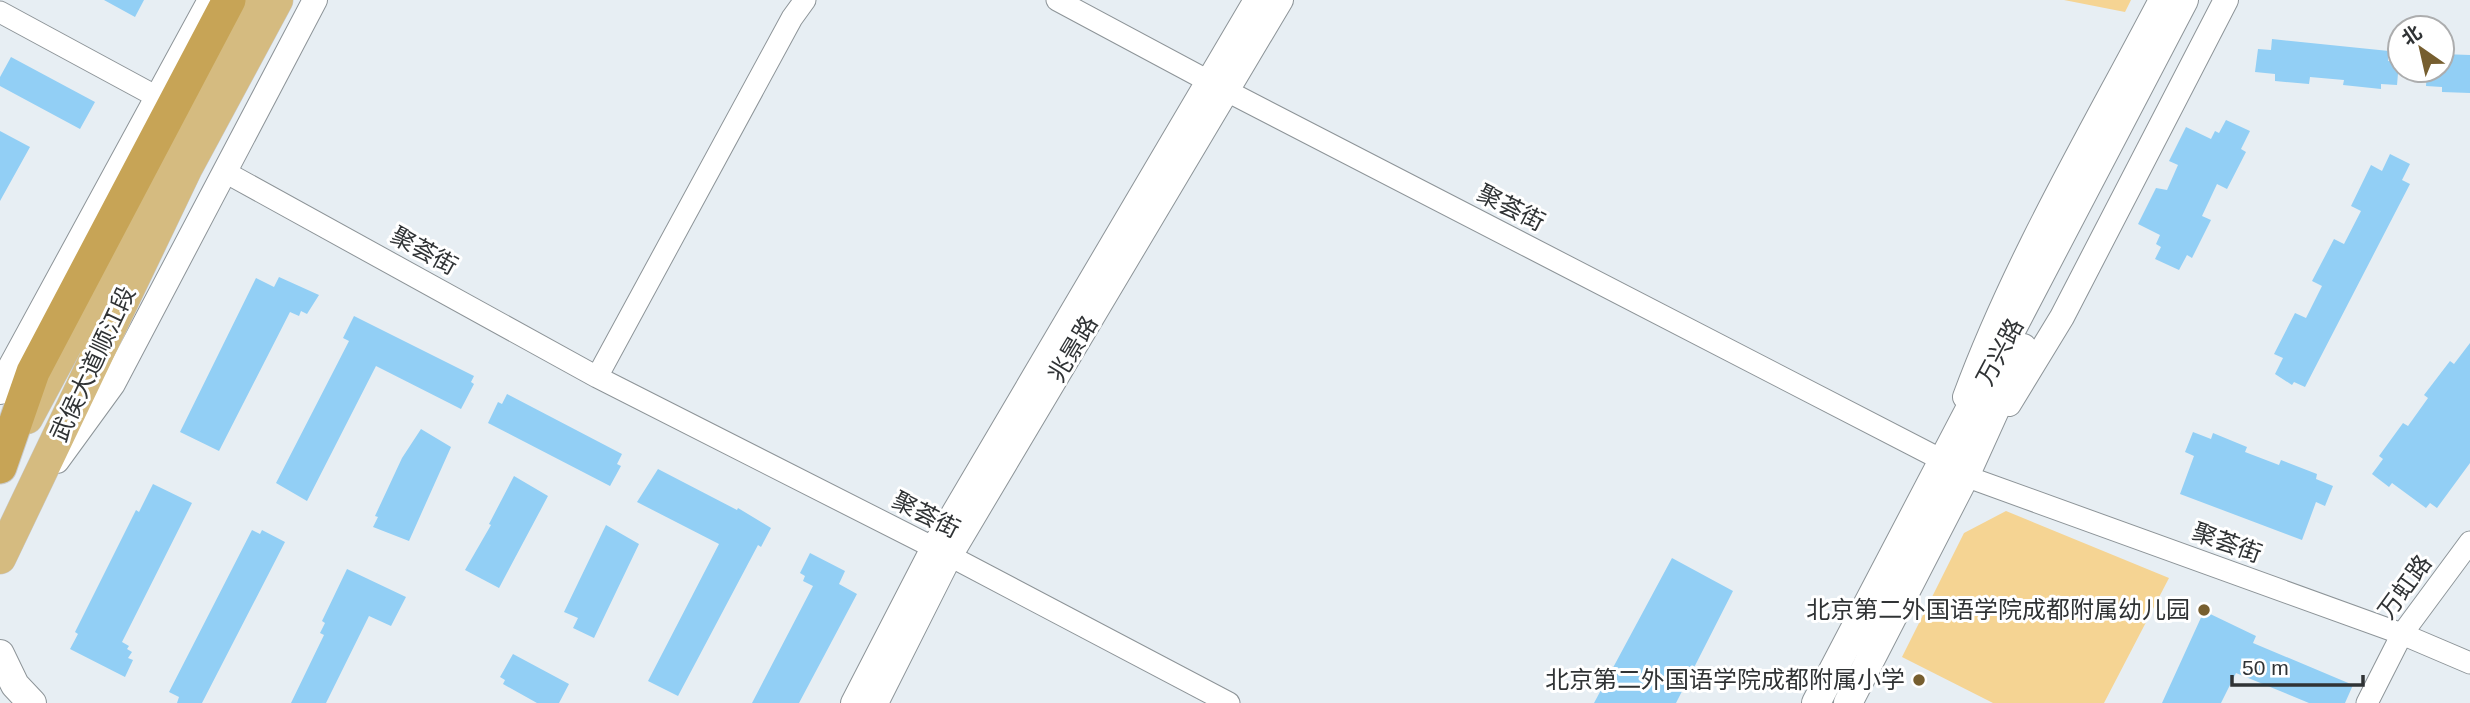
<svg xmlns="http://www.w3.org/2000/svg" width="2470" height="703" font-family="Helvetica,'Noto Sans SC',sans-serif">
	<style>
		.green { fill: #f5d493 }
		.building { fill: #92cff5 }
		.lines { fill: none; stroke-linecap: round; stroke-linejoin: round }
		.minor-casing { stroke: #8d9498; stroke-width: 23 }
		.tertiary-casing { stroke: #8d9498; stroke-width: 26 }
		.secondary-casing { stroke: #8d9498; stroke-width: 30 }
		.primary-casing { stroke: #c9caca; stroke-width: 33 }
		.trunk-casing { stroke: #c9caca; stroke-width: 35 }
		.minor { stroke: #fff; stroke-width: 21 }
		.tertiary { stroke: #fff; stroke-width: 24 }
		.secondary { stroke: #fff; stroke-width: 28 }
		.primary { stroke: #d5bb80; stroke-width: 32 }
		.trunk { stroke: #c7a456; stroke-width: 33 }
		.poi-dot { fill: #765e2f; stroke: #fff; stroke-width: 2.5 }
		.labels { text-anchor: middle; stroke-width: 6; stroke-linejoin: round; paint-order: stroke }
		.street-label { font-size: 24px; fill: #303335; stroke: #fff }
		.poi-label { font-size: 24px; fill: #303335; stroke: #fff; text-anchor: end }
	</style>
	<rect width="100%" height="100%" fill="#e7eef3"/>
	<path class="green" d="M 2064,0 L 2131,0 L 2125,12 Z
		M 2006,511 L 2169,578 L 2104,703 L 1993,703 L 1902,657 L 1964,533 Z"/>
	<path class="building" d="M 104,0 L 144,0 L 135,17 Z
		M 2272,39 L 2389,51 L 2388,61 L 2399,62 L 2397,85 L 2381,84 L 2381,89 L 2343,85 L 2344,80 L 2310,77 L 2309,84 L 2275,81 L 2275,74 L 2255,72 L 2258,49 L 2271,50 Z
		M 2442,54 L 2470,55 L 2470,93 L 2442,92 L 2442,87 L 2426,86 L 2427,70 L 2442,70 Z
		M 11,57 L 95,102 L 80,129 L 0,86 L 0,77 Z
		M 2226,120 L 2250,131 L 2241,149 L 2246,152 L 2227,189 L 2217,184 L 2202,216 L 2211,220 L 2192,258 L 2187,255 L 2179,270 L 2155,259 L 2161,247 L 2156,244 L 2160,235 L 2138,224 L 2156,188 L 2167,190 L 2178,165 L 2169,161 L 2186,127 L 2211,139 L 2215,131 L 2219,133 Z
		M 0,131 L 30,147 L 0,201 Z
		M 2390,154 L 2410,164 L 2402,180 L 2410,184 L 2305,387 L 2294,382 L 2292,385 L 2275,374 L 2283,358 L 2274,354 L 2295,313 L 2306,318 L 2322,286 L 2312,281 L 2334,239 L 2344,244 L 2361,211 L 2351,206 L 2371,165 L 2382,171 Z
		M 279,277 L 319,295 L 307,314 L 301,311 L 299,316 L 290,312 L 219,451 L 180,432 L 256,278 L 274,287 Z
		M 354,316 L 474,376 L 471,382 L 474,384 L 461,409 L 376,366 L 307,501 L 276,483 L 349,341 L 343,338 Z
		M 2470,343 L 2470,463 L 2437,508 L 2430,503 L 2426,508 L 2392,483 L 2389,487 L 2372,474 L 2383,459 L 2379,456 L 2403,423 L 2408,426 L 2428,398 L 2424,395 L 2450,361 L 2454,364 Z
		M 507,394 L 622,454 L 617,464 L 621,466 L 610,486 L 488,423 L 498,402 L 502,404 Z
		M 421,429 L 451,447 L 409,541 L 373,527 L 378,517 L 375,516 L 402,458 Z
		M 2193,432 L 2211,439 L 2213,433 L 2247,447 L 2245,452 L 2279,465 L 2281,460 L 2317,474 L 2316,479 L 2333,486 L 2325,506 L 2316,502 L 2302,540 L 2180,494 L 2194,456 L 2185,452 Z
		M 658,469 L 737,510 L 738,508 L 771,528 L 761,547 L 758,545 L 678,696 L 648,681 L 719,544 L 637,502 Z
		M 514,476 L 548,496 L 499,588 L 465,570 L 491,525 L 489,524 Z
		M 153,484 L 192,503 L 122,642 L 129,646 L 127,649 L 132,652 L 128,658 L 133,660 L 125,677 L 70,649 L 78,634 L 75,632 L 136,510 L 139,512 Z
		M 606,525 L 639,544 L 594,638 L 573,628 L 578,618 L 564,612 Z
		M 252,530 L 260,534 L 262,530 L 285,542 L 202,703 L 177,703 L 179,697 L 169,692 Z
		M 810,553 L 845,571 L 839,584 L 857,594 L 799,703 L 752,703 L 813,586 L 803,581 L 805,576 L 800,573 Z
		M 1672,558 L 1733,591 L 1676,703 L 1594,703 Z
		M 347,569 L 406,597 L 391,626 L 369,616 L 326,703 L 291,703 L 324,635 L 320,633 L 325,623 L 322,621 Z
		M 2204,611 L 2256,636 L 2253,643 L 2353,685 L 2345,703 L 2309,703 L 2236,673 L 2221,703 L 2162,703 Z
		M 513,654 L 569,684 L 559,703 L 537,703 L 503,684 L 505,680 L 500,677 Z"/>
	<g class="lines">
		<g class="minor-casing">
			<path id="minor" d="M 1057,0 L 1227,91 L 1942,460
				M 0,12 L 159,98
				M 225,172 L 597,377 L 950,556 L 1229,703
				M 597,377 L 792,18 L 805,0
				M 1965,476 L 2402,634 L 2470,663
				M 2367,703 L 2402,634 L 2470,542"/>
		</g>
		<g class="tertiary-casing">
			<path id="tertiary" d="M 0,392 L 8,371 L 210,0
				M 1965,397 C 2016,259 2093,130 2161,0
				M 2009,404 L 2062,317 L 2226,0
				M 57,461 L 113,384 L 315,0
				M 853,703 L 933,548 L 1256,0
				M 876,703 L 950,556 L 1281,0"/>
		</g>
		<g class="secondary-casing">
			<path id="secondary" d="M 0,654 L 15,685 L 32,703
				M 1816,703 L 2184,0
				M 1848,703 L 1965,476 L 2023,348"/>
		</g>
		<g class="primary-casing">
			<path id="primary" d="M 27,418 L 251,0
				M 0,558 L 186,169 L 277,0"/>
		</g>
		<g class="trunk-casing">
			<path id="trunk" d="M 0,467 L 33,372 L 229,0"/>
		</g>
		<use href="#minor" class="minor"/>
		<use href="#tertiary" class="tertiary"/>
		<use href="#secondary" class="secondary"/>
		<use href="#primary" class="primary"/>
		<use href="#trunk" class="trunk"/>
	</g>
	<g class="poi-dot">
		<circle cx="2204" cy="610" r="7"/>
		<circle cx="1919" cy="680" r="7"/>
	</g>
	<g class="labels">
		<g class="street-label">
			<text transform="translate(1511 208) rotate(27)" y="8">聚荟街</text>
			<text transform="translate(424 251) rotate(29)" y="8">聚荟街</text>
			<text transform="translate(1073 349) rotate(-59)" y="8">兆景路</text>
			<text transform="translate(2000 352) rotate(-62)" y="8">万兴路</text>
			<text transform="translate(93 364) rotate(-65)" y="8">武侯大道顺江段</text>
			<text transform="translate(926 515) rotate(27)" y="8">聚荟街</text>
			<text transform="translate(2227 543) rotate(20)" y="8">聚荟街</text>
			<text transform="translate(2405 587) rotate(-54)" y="8">万虹路</text>
		</g>
		<g class="poi-label">
			<text x="2190" y="618">北京第二外国语学院成都附属幼儿园</text>
			<text x="1905" y="688">北京第二外国语学院成都附属小学</text>
		</g>
	</g>
	<g transform="translate(2421 49) rotate(326)"><circle r="33" fill="#ffffff" stroke="#acadae" stroke-width="2"/>
	<path d="M0-5L12 26L0 18L-12 26Z" fill="#765e2f"/>
	<text y="-10" font-size="19" font-weight="bold" text-anchor="middle" fill="#303335">北</text>
	</g>
	<path d="M2232 675v10h131v-10" fill="none" stroke="#303335" stroke-width="3.5"/>
	<text x="2242" y="675" font-size="21" fill="#303335" stroke="#ffffff" stroke-width="5" paint-order="stroke">50 m</text>
</svg>
